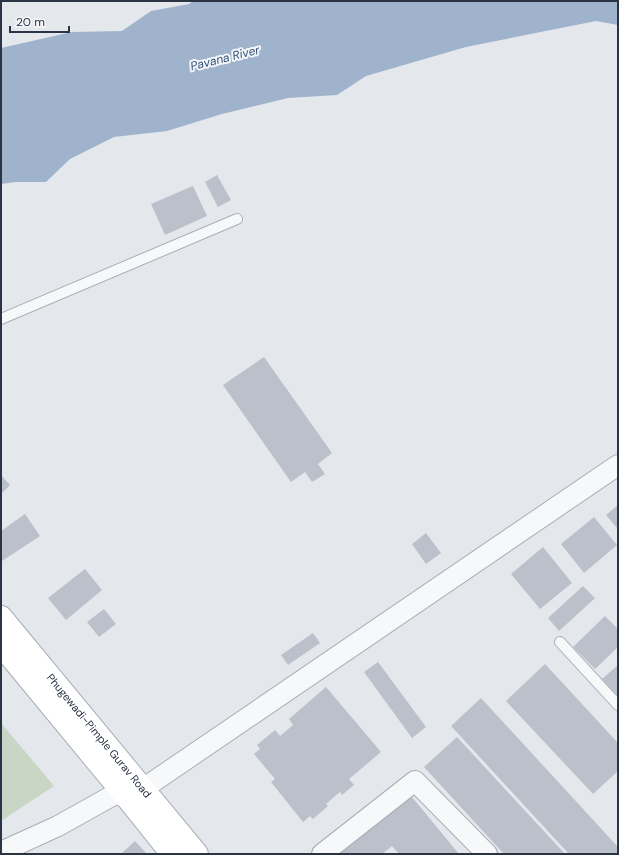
<svg xmlns="http://www.w3.org/2000/svg" width="619" height="855" font-family="'DM Sans',sans-serif">
	<style>
		.green { fill: #c9d6c5 }
		.water { fill: #9fb4cc }
		.building { fill: #bbc0ca }
		.lines { fill: none; stroke-linecap: round; stroke-linejoin: round }
		.lane-casing { stroke: #a9aeb7; stroke-width: 12 }
		.street-casing { stroke: #a9aeb7; stroke-width: 22 }
		.secondary-casing { stroke: #a9aeb7; stroke-width: 24 }
		.lane { stroke: #f7f8fa; stroke-width: 10 }
		.street { stroke: #f7f8fa; stroke-width: 20 }
		.secondary { stroke: #fff; stroke-width: 22 }
		.labels { text-anchor: middle; stroke-width: 4; stroke-linejoin: round; paint-order: stroke }
		.street-label { font-size: 11px; fill: #2b3445; stroke: #f4f6f9 }
		.water-label { font-size: 12px; font-style: italic; fill: #34527a; stroke: #f4f6f9 }
	</style>
	<rect width="100%" height="100%" fill="#e4e7ec"/>
	<path class="green" d="M 1,723 L 54,786 L 1,821 Z"/>
	<path class="water" d="M 193,1 L 618,1 L 618,25 L 596,21 L 466,47 L 366,76 L 337,95 L 288,98 L 222,114 L 167,131 L 114,137 L 70,159 L 46,182 L 16,182 L 1,184 L 1,48 L 72,32 L 122,31 L 151,11 L 189,4 Z"/>
	<path class="building" d="M 217,175 L 231,200 L 218,207 L 205,182 Z
		M 193,186 L 207,216 L 165,235 L 151,204 Z
		M 264,357 L 332,453 L 318,464 L 325,474 L 312,482 L 305,472 L 291,482 L 223,385 Z
		M 1,475 L 10,485 L 1,494 Z
		M 618,505 L 618,529 L 606,515 Z
		M 25,514 L 40,536 L 2,561 L 1,559 L 1,531 Z
		M 594,517 L 617,545 L 584,573 L 561,544 Z
		M 426,533 L 441,553 L 426,564 L 412,544 Z
		M 543,547 L 572,583 L 540,609 L 511,574 Z
		M 85,569 L 102,590 L 66,620 L 48,598 Z
		M 583,586 L 595,598 L 559,631 L 548,618 Z
		M 104,609 L 116,624 L 99,637 L 87,622 Z
		M 605,616 L 618,629 L 618,647 L 595,669 L 573,647 Z
		M 313,633 L 320,643 L 288,665 L 281,655 Z
		M 378,662 L 426,727 L 412,738 L 364,672 Z
		M 545,664 L 618,743 L 618,771 L 593,794 L 506,701 Z
		M 618,665 L 618,696 L 602,679 Z
		M 326,687 L 381,752 L 349,779 L 354,785 L 342,795 L 340,792 L 326,804 L 328,806 L 313,819 L 310,816 L 303,822 L 271,782 L 275,779 L 254,754 L 260,749 L 257,745 L 275,730 L 280,736 L 293,725 L 289,719 Z
		M 481,698 L 618,847 L 618,854 L 569,854 L 451,726 Z
		M 457,737 L 565,854 L 504,854 L 424,767 Z
		M 407,791 L 459,854 L 399,854 L 392,846 L 382,854 L 331,854 Z
		M 135,841 L 147,854 L 121,854 Z"/>
	<g class="lines">
		<g class="lane-casing">
			<path id="lane" d="M 1,319 L 237,219
				M 560,642 L 618,705"/>
		</g>
		<g class="street-casing">
			<path id="street" d="M 1,852 L 58,826 L 110,797 L 118,794 L 128,799 L 618,465
				M 322,854 L 415,781 L 487,854"/>
		</g>
		<g class="secondary-casing">
			<g id="secondary">
				<path id="s1" d="M 1,617 L 197,854"/>
				<path d="M 1,645 L 128,799 L 172,854"/>
			</g>
		</g>
		<use href="#lane" class="lane"/>
		<use href="#street" class="street"/>
		<use href="#secondary" class="secondary"/>
	</g>
	<g class="labels">
		<g class="street-label">
			<text dy="4" stroke="none"><textPath href="#s1" startOffset="154">Phugewadi-Pimple Gurav Road</textPath></text>
		</g>
		<g class="water-label">
			<text transform="translate(225 58) rotate(-14)" y="4">Pavana River</text>
		</g>
	</g>
	<rect width="619" height="855" fill="none" stroke="#2b3445" stroke-width="4"/>
	<path d="M10 26v6h59v-6" fill="none" stroke="#2b3445" stroke-width="2"/>
	<text x="16" y="26" font-size="12" fill="#2b3445" stroke="#f4f6f9" stroke-width="3" paint-order="stroke">20 m</text>
</svg>
